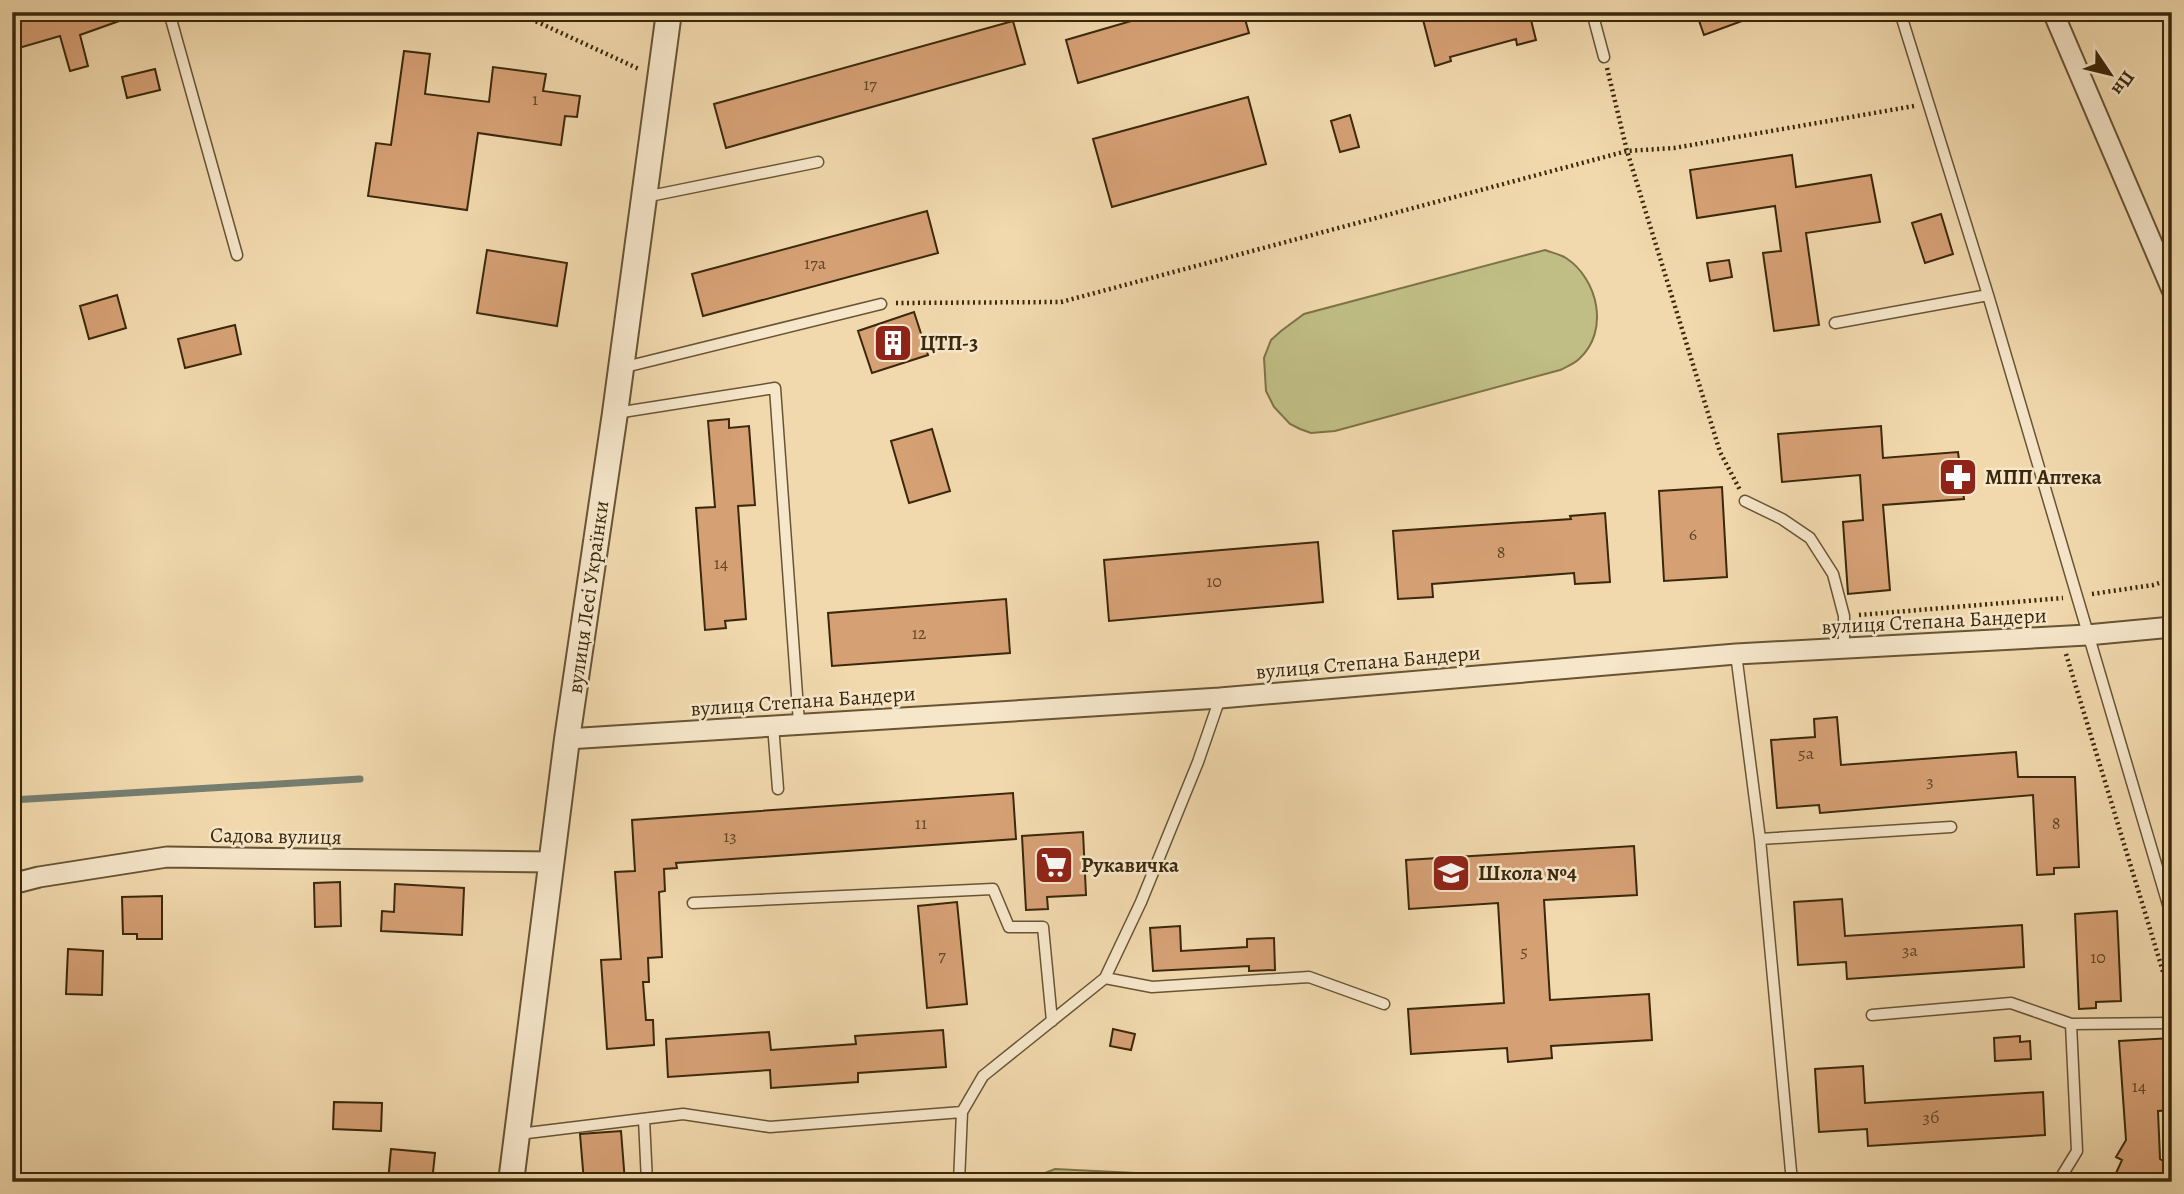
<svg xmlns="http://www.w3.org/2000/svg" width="2184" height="1194" font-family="Alegreya,serif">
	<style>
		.green { fill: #c0be85; stroke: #7e7348; stroke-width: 2 }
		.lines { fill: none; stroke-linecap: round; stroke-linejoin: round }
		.stream { stroke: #767e70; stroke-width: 7 }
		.building { fill: #d6a075; stroke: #3b280b; stroke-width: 2 }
		.service-casing { stroke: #685434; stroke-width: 13 }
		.minor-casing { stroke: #685434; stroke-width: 23 }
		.tertiary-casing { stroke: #685434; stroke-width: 28 }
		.path { stroke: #3b280b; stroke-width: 4.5; stroke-dasharray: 2 3.5; stroke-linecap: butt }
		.service { stroke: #f6e6ca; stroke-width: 10 }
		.minor { stroke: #f6e6ca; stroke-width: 19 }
		.tertiary { stroke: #f6e6ca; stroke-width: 24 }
		.labels { text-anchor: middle; stroke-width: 5; stroke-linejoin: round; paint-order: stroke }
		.number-label { font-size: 18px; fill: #624626 }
		.poi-label { font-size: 21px; font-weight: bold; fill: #3b280b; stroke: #f6e6ca; text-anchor: start }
		.street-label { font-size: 21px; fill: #3b280b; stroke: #f6e6ca }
	</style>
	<rect width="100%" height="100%" fill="#f1d9ad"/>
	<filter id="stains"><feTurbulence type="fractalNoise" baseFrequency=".00286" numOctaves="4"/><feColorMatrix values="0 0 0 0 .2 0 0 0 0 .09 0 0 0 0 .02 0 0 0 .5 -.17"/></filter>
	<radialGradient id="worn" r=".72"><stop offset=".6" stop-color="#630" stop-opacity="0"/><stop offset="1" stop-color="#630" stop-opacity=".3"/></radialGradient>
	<path class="green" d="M 1545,250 C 1552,253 1560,254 1566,258 C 1598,279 1610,331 1579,359 C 1574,364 1566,367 1560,370 L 1335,431 L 1311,433 L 1300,429 L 1290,424 L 1274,407 L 1266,391 L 1264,358 L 1271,340 L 1281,331 L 1304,314 Z
		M 1055,1169 L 1257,1179 L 1262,1182 L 1030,1182 L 1037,1176 Z"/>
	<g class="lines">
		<path class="stream" d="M 12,800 L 360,779"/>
	</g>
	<path class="building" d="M 39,12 L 136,12 L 136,15 L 80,35 L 88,66 L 70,71 L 60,36 L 12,50 L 12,20 Z
		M 1162,12 L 1243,12 L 1249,33 L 1078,83 L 1066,40 Z
		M 1421,12 L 1529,12 L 1536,40 L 1517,45 L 1516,39 L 1450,57 L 1451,61 L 1435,66 Z
		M 1696,12 L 1761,12 L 1761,14 L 1704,35 Z
		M 1013,21 L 1025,64 L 726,148 L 714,104 Z
		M 404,51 L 430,54 L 425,94 L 489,102 L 493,67 L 546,74 L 543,91 L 580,96 L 577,117 L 565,116 L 561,145 L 478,133 L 467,210 L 368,196 L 376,143 L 391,145 Z
		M 155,69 L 160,90 L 127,98 L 122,77 Z
		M 1248,97 L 1266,164 L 1112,207 L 1093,139 Z
		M 1350,115 L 1359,147 L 1340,152 L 1331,121 Z
		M 1792,155 L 1796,187 L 1871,175 L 1880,222 L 1806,233 L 1819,325 L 1774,331 L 1763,253 L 1781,251 L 1775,206 L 1697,218 L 1690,170 Z
		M 927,211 L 938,253 L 703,316 L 692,274 Z
		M 1941,214 L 1953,254 L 1925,263 L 1912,223 Z
		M 487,250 L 567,263 L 557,326 L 477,313 Z
		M 1729,260 L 1732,277 L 1710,281 L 1707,263 Z
		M 117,295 L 126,328 L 89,339 L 80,306 Z
		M 914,312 L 928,355 L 872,373 L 858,331 Z
		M 235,325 L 241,354 L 185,368 L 178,339 Z
		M 729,419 L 729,428 L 749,426 L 755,505 L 738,506 L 746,619 L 725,621 L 726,628 L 705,630 L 696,508 L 715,507 L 708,421 Z
		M 1881,426 L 1883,458 L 1958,452 L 1964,499 L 1883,505 L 1890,590 L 1848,594 L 1843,522 L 1863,520 L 1860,475 L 1782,482 L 1778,434 Z
		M 932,429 L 950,491 L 909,503 L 891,441 Z
		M 1722,487 L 1727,577 L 1664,581 L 1659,491 Z
		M 1605,513 L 1610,582 L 1575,584 L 1574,573 L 1432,584 L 1433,597 L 1398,599 L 1393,531 L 1571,519 L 1570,516 Z
		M 1318,542 L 1323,602 L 1109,621 L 1104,560 Z
		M 1006,599 L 1010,653 L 832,666 L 828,613 Z
		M 1837,717 L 1841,765 L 2016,752 L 2018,777 L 2075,777 L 2079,867 L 2054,868 L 2054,874 L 2037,875 L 2033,795 L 1820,813 L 1819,805 L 1777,808 L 1771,740 L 1815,737 L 1814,719 Z
		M 1013,793 L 1016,839 L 676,863 L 677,868 L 664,869 L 665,891 L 659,892 L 662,957 L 648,958 L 649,982 L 643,982 L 646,1020 L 653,1020 L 654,1045 L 607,1049 L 601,960 L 621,959 L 615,872 L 635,871 L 632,820 Z
		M 1083,832 L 1086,895 L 1047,897 L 1048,909 L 1026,910 L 1022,836 Z
		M 1634,846 L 1637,895 L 1544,900 L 1550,1000 L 1649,994 L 1652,1040 L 1551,1046 L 1552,1058 L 1508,1062 L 1507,1048 L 1411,1054 L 1408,1009 L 1504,1003 L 1498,903 L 1409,909 L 1406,860 Z
		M 340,882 L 341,926 L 315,927 L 314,883 Z
		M 395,884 L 464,888 L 462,935 L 381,931 L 382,911 L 394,912 Z
		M 162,896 L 162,939 L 137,939 L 137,934 L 123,934 L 122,897 Z
		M 1842,899 L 1845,936 L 2022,925 L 2024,967 L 1847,979 L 1846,962 L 1798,965 L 1794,902 Z
		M 957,902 L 967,1004 L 927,1008 L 918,906 Z
		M 2117,911 L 2121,1001 L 2096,1002 L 2096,1008 L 2079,1009 L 2075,914 Z
		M 1180,926 L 1181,951 L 1247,947 L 1247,939 L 1274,938 L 1275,970 L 1249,971 L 1249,966 L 1153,971 L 1150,928 Z
		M 68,949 L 103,951 L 102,995 L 66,994 Z
		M 1113,1029 L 1135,1034 L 1131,1050 L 1110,1046 Z
		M 943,1030 L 946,1067 L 858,1073 L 858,1082 L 771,1088 L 770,1070 L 668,1077 L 666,1039 L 769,1032 L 771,1050 L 856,1044 L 855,1036 Z
		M 2020,1036 L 2020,1042 L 2030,1041 L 2031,1059 L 1995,1061 L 1994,1038 Z
		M 2172,1038 L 2172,1110 L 2158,1111 L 2160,1159 L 2172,1166 L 2163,1182 L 2112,1182 L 2122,1160 L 2116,1157 L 2126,1140 L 2119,1041 Z
		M 1863,1066 L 1865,1103 L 2043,1092 L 2045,1135 L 1868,1146 L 1867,1129 L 1819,1132 L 1815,1069 Z
		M 334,1102 L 382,1103 L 381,1131 L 333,1129 Z
		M 621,1131 L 625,1182 L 584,1182 L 580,1134 Z
		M 391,1149 L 435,1153 L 432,1182 L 388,1182 Z"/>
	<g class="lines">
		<g class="service-casing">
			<path id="service" d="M 169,12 L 237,255
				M 1592,12 L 1604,57
				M 1900,12 L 1988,295 L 2172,918
				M 645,197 L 818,162
				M 1835,323 L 1988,295
				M 621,368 L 881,304
				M 616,413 L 775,388 L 799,723
				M 1745,501 L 1782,519 L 1810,538 L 1833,574 L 1844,616 L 1844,649
				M 1736,654 L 1760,839 L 1792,1182
				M 773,725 L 778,789
				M 1760,839 L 1951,827
				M 693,903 L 993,889 L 1009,927 L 1043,927 L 1052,1021
				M 1105,978 L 1152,987 L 1309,977 L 1384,1004
				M 1872,1015 L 2011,1003 L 2071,1024 L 2172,1023
				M 644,1119 L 647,1182
				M 519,1134 L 683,1114 L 770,1127 L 962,1112
				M 959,1182 L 962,1112 L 983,1076 L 1105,978 L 1141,902 L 1198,762 L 1220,698
				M 2058,1182 L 2077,1151 L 2071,1024"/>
		</g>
		<g class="minor-casing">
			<path id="minor" d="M 2053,12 L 2172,290
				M 567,739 L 1220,698 L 1736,654 L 2087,635 L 2172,627
				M 12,884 L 39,877 L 167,857 L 553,862"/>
		</g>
		<g class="tertiary-casing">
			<path id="tertiary" d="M 511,1182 L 567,739 L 615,413 L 669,12"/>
		</g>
		<path class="path" d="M 516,12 L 639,69
			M 1607,68 L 1627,151 L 1720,452 L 1740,490
			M 896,303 L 1061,302 L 1627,151 L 1674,148 L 1914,106
			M 2092,594 L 2153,585 L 2172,579
			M 1859,615 L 2063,598
			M 2066,654 L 2172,1001"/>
		<use href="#service" class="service"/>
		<use href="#minor" class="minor"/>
		<use href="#tertiary" class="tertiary"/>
	</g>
	<defs>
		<g id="building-square" transform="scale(2.0125)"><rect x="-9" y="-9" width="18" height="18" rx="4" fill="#8f2418" stroke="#f6e6ca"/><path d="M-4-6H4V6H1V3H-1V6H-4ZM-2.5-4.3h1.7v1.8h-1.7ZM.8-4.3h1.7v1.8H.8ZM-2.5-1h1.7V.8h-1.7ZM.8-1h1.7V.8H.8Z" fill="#fff"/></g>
		<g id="pharmacy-square" transform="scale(2.0125)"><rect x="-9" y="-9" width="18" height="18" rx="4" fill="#8f2418" stroke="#f6e6ca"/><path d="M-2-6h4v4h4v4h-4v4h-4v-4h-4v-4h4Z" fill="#fff"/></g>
		<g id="supermarket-square" transform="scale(2.0125)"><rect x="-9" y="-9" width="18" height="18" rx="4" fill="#8f2418" stroke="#f6e6ca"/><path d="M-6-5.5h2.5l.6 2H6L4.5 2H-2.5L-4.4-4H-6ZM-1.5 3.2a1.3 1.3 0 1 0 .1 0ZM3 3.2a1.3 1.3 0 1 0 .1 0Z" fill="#fff"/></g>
		<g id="school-square" transform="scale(2.0125)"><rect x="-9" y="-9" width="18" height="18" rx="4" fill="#8f2418" stroke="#f6e6ca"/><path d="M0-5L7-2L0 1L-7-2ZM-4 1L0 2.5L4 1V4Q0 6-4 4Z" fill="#fff"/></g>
	</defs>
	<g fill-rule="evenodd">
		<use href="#building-square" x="893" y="343"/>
		<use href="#pharmacy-square" x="1958" y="477"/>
		<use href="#supermarket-square" x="1054" y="865"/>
		<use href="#school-square" x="1451" y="873"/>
	</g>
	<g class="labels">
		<g class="number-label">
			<text x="870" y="90">17</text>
			<text x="535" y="105">1</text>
			<text x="815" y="269">17а</text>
			<text x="1693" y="540">6</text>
			<text x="1501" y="558">8</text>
			<text x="721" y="569">14</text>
			<text x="1214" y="587">10</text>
			<text x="919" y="639">12</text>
			<text x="1806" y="759">5а</text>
			<text x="1930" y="787">3</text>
			<text x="921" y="829">11</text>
			<text x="2056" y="829">8</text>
			<text x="730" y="842">13</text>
			<text x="1910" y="956">3а</text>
			<text x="1524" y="957">5</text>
			<text x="942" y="961">7</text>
			<text x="2098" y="963">10</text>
			<text x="2139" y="1092">14</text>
			<text x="1931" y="1123">3б</text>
		</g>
		<g class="poi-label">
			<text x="920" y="350">ЦТП-3</text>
			<text x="1985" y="484">МПП Аптека</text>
			<text x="1081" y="872">Рукавичка</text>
			<text x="1478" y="880">Школа №4</text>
		</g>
		<g class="street-label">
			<text transform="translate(588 597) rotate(-82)" y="7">вулиця Лесі Українки</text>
			<text transform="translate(1934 621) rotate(-3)" y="7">вулиця Степана Бандери</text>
			<text transform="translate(1368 662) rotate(-5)" y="7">вулиця Степана Бандери</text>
			<text transform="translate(803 701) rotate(-4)" y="7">вулиця Степана Бандери</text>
			<text transform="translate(276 836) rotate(1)" y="7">Садова вулиця</text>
		</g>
	</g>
	<rect width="2184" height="1194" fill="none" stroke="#f1d9ad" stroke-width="42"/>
	<rect x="14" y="14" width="2156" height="1166" fill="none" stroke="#3b280b" stroke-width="3.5"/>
	<rect x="21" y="21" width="2142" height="1152" fill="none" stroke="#3b280b" stroke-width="2"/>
	<g transform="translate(2110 74) rotate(125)" stroke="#f6e6ca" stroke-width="5" paint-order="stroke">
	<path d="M0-5L12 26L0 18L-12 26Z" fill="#3b280b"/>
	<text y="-10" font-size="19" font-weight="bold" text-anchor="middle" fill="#3b280b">Пн</text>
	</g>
	<rect width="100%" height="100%" filter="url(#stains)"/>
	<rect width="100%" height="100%" fill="url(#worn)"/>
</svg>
